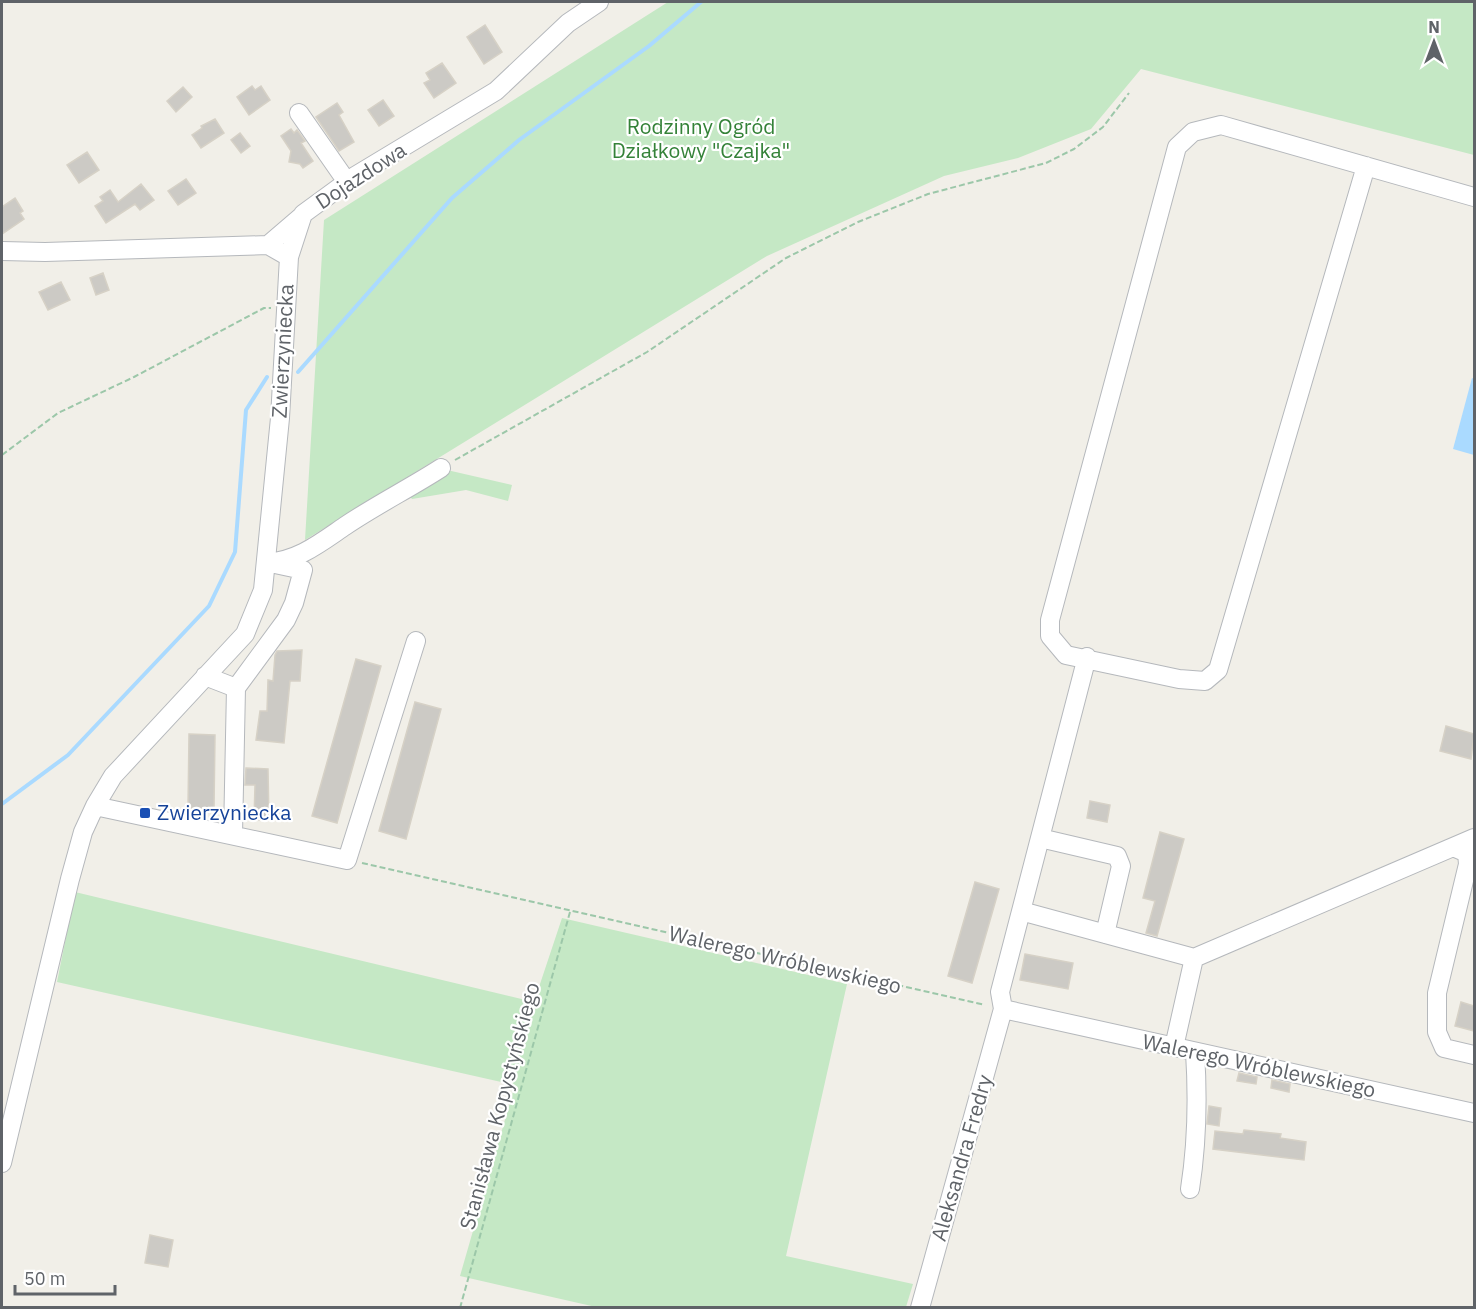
<svg xmlns="http://www.w3.org/2000/svg" width="1476" height="1309" font-family="'IBM Plex Sans',sans-serif">
	<style>
		.green { fill: #c5e8c5 }
		.water { fill: #aadaff }
		.lines { fill: none; stroke-linecap: round; stroke-linejoin: round }
		.stream { stroke: #aadaff; stroke-width: 4 }
		.building { fill: #cccac5; stroke: #d6d1c6; stroke-width: 1.5 }
		.minor-casing { stroke: #b5b8bc; stroke-width: 20 }
		.path { stroke: #9cc7a9; stroke-width: 2; stroke-dasharray: 6 3; stroke-linecap: butt }
		.minor { stroke: #fff; stroke-width: 18 }
		.transit-dot { fill: #1a4fb4; stroke: #fff; stroke-width: 2 }
		.labels { text-anchor: middle; stroke-width: 4.5; stroke-linejoin: round; paint-order: stroke }
		.park-label { font-size: 21px; fill: #348238; stroke: #fff }
		.street-label { font-size: 21px; fill: #5f6368; stroke: #fff }
		.transit-label { font-size: 21px; fill: #164399; stroke: #fff; text-anchor: start }
	</style>
	<rect width="100%" height="100%" fill="#f1efe8"/>
	<path class="green" d="M 668,2 L 1474,2 L 1474,155 L 1141,69 L 1091,129 L 1018,158 L 944,176 L 767,256 L 305,540 L 324,220 Z
		M 447,470 L 512,485 L 508,501 L 466,490 L 412,499 L 408,494 Z
		M 75,892 L 534,1002 L 562,918 L 847,984 L 786,1256 L 913,1284 L 906,1307 L 596,1307 L 460,1276 L 515,1085 L 57,982 Z"/>
	<path class="water" d="M 1472,378 L 1474,379 L 1474,455 L 1453,449 Z"/>
	<g class="lines">
		<path class="stream" d="M 298,372 L 452,198 L 519,140 L 649,46 L 701,2
			M 2,804 L 68,755 L 209,606 L 235,552 L 246,410 L 267,377"/>
	</g>
	<path class="building" d="M 485,25 L 502,52 L 484,64 L 467,37 Z
		M 442,63 L 456,83 L 434,98 L 424,83 L 430,80 L 426,73 Z
		M 252,86 L 255,90 L 261,86 L 270,100 L 249,115 L 237,97 Z
		M 183,87 L 192,97 L 176,112 L 167,101 Z
		M 383,100 L 394,116 L 379,126 L 368,110 Z
		M 337,103 L 343,112 L 339,115 L 354,142 L 339,151 L 316,117 Z
		M 215,119 L 224,133 L 201,148 L 192,135 L 202,128 L 201,126 Z
		M 291,129 L 294,133 L 297,130 L 305,141 L 301,143 L 313,161 L 303,168 L 300,164 L 289,162 L 291,151 L 281,136 Z
		M 240,133 L 250,146 L 241,153 L 231,140 Z
		M 87,152 L 99,170 L 79,183 L 67,165 Z
		M 186,179 L 196,193 L 178,205 L 168,191 Z
		M 141,184 L 154,200 L 140,210 L 135,204 L 106,223 L 95,206 L 103,201 L 100,197 L 110,190 L 118,202 Z
		M 15,198 L 23,211 L 20,213 L 24,219 L 2,234 L 2,207 Z
		M 103,273 L 109,290 L 96,295 L 90,278 Z
		M 61,282 L 70,300 L 48,310 L 39,292 Z
		M 302,650 L 300,681 L 290,681 L 284,743 L 256,740 L 260,711 L 267,711 L 268,680 L 273,681 L 275,655 L 277,651 Z
		M 356,659 L 381,666 L 337,823 L 312,816 Z
		M 415,702 L 441,709 L 406,839 L 379,831 Z
		M 1446,726 L 1474,734 L 1471,759 L 1440,751 Z
		M 189,734 L 215,735 L 214,809 L 188,808 Z
		M 246,768 L 268,769 L 269,820 L 254,820 L 255,785 L 245,785 Z
		M 1090,801 L 1110,805 L 1107,822 L 1087,818 Z
		M 1160,832 L 1184,839 L 1157,936 L 1146,933 L 1155,901 L 1143,898 Z
		M 975,882 L 999,889 L 972,983 L 948,976 Z
		M 1025,954 L 1073,963 L 1068,989 L 1020,980 Z
		M 1461,1002 L 1474,1006 L 1474,1031 L 1455,1026 Z
		M 1239,1073 L 1257,1077 L 1256,1084 L 1237,1081 Z
		M 1272,1080 L 1290,1084 L 1289,1092 L 1271,1088 Z
		M 1209,1106 L 1221,1108 L 1219,1126 L 1207,1124 Z
		M 1244,1130 L 1281,1134 L 1280,1138 L 1306,1142 L 1304,1160 L 1213,1149 L 1215,1131 L 1243,1134 Z
		M 150,1235 L 173,1240 L 168,1267 L 145,1263 Z"/>
	<g class="lines">
		<g class="minor-casing">
			<path id="minor" d="M 299,113 L 347,182
				M 1366,166 L 1218,670 L 1205,681 L 1179,679 L 1066,655 L 1050,636 L 1050,620 L 1177,147 L 1193,132 L 1221,125 L 1474,197
				M 268,245 L 303,215
				M 2,251 L 45,252 L 268,245 L 289,257 L 303,214 L 355,176 L 496,91 L 568,23 L 599,2
				M 266,563 C 298,561 320,543 345,526 C 376,505 410,488 441,468
				M 205,676 L 236,688 L 233,835
				M 236,688 L 286,620 L 294,603 L 303,570 L 275,564
				M 95,806 L 347,860 L 416,641
				M 1040,838 L 1117,856 L 1121,866 L 1105,934
				M 1453,847 L 1467,853 L 1468,864 L 1437,993 L 1437,1032 L 1444,1048 L 1474,1055
				M 1021,911 L 1194,958
				M 1003,1009 L 1474,1113
				M 1174,1047 L 1194,958 L 1474,838
				M 2,1163 L 70,879 L 83,832 L 95,806 L 113,776 L 245,634 L 263,590 L 280,418 L 289,257
				M 1190,1189 C 1197,1144 1198,1098 1195,1052
				M 920,1308 L 1003,1009 L 1000,992 L 1087,657"/>
		</g>
		<path class="path" d="M 2,455 L 58,413 L 134,377 L 264,308 L 271,308
			M 455,460 L 647,352 L 786,258 L 858,222 L 928,194 L 1046,163 L 1074,149 L 1103,127 L 1129,93
			M 362,863 L 985,1005
			M 460,1308 L 570,912"/>
		<use href="#minor" class="minor"/>
	</g>
	<rect class="transit-dot" x="139" y="807" width="12" height="12" rx="3"/>
	<g class="labels">
		<g class="park-label">
			<text x="701" y="134">Rodzinny Ogród<tspan x="701" dy="24">Działkowy "Czajka"</tspan></text>
		</g>
		<g class="street-label">
			<text transform="translate(361 176) rotate(-33)" y="7">Dojazdowa</text>
			<text transform="translate(283 351) rotate(-87)" y="7">Zwierzyniecka</text>
			<text transform="translate(785 960) rotate(13)" y="7">Walerego Wróblewskiego</text>
			<text transform="translate(1259 1066) rotate(12)" y="7">Walerego Wróblewskiego</text>
			<text transform="translate(500 1106) rotate(-75)" y="7">Stanisława Kopystyńskiego</text>
			<text transform="translate(962 1158) rotate(-74)" y="7">Aleksandra Fredry</text>
		</g>
		<g class="transit-label">
			<text x="157" y="820">Zwierzyniecka</text>
		</g>
	</g>
	<rect width="1476" height="1309" fill="none" stroke="#5f6368" stroke-width="6"/>
	<g transform="translate(1434 42)" stroke="#ffffff" stroke-width="4.5" paint-order="stroke">
	<path d="M0-4.5L10 22L0 15L-10 22Z" fill="#5f6368"/>
	<text y="-9" font-size="16" font-weight="bold" text-anchor="middle" fill="#5f6368">N</text>
	</g>
	<path d="M15 1285v9h100v-9" fill="none" stroke="#5f6368" stroke-width="3"/>
	<text x="24" y="1285" font-size="18" fill="#5f6368" stroke="#ffffff" stroke-width="4.5" paint-order="stroke">50 m</text>
</svg>
